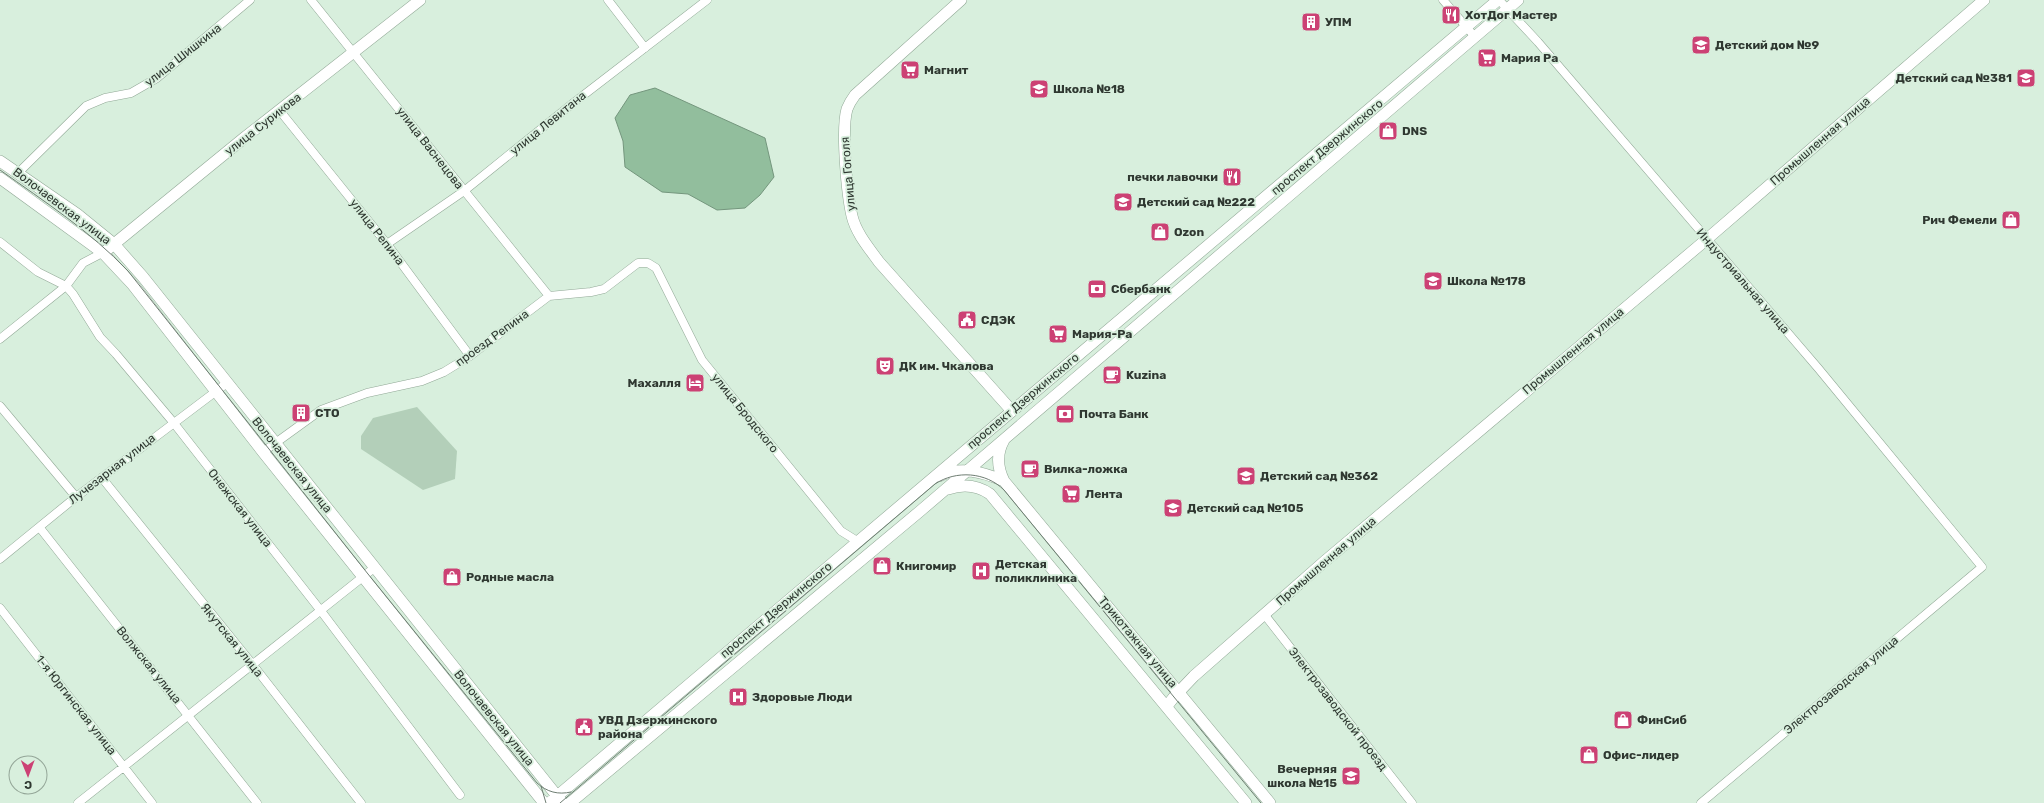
<svg xmlns="http://www.w3.org/2000/svg" width="2044" height="803" font-family="Rubik,sans-serif">
	<style>
		.green { fill: #b3cfb9 }
		.water { fill: #92be9d; stroke: #74967d }
		.lines { fill: none; stroke-linecap: round; stroke-linejoin: round }
		.street-casing { stroke: #91a896; stroke-width: 9 }
		.secondary-casing { stroke: #91a896; stroke-width: 12 }
		.street { stroke: #fff; stroke-width: 8 }
		.secondary { stroke: #fff; stroke-width: 11 }
		.tram { stroke: #6e7d72; stroke-width: 1 }
		.labels { text-anchor: middle; stroke-width: 3.5; stroke-linejoin: round; paint-order: stroke }
		.poi-label { font-size: 12px; font-weight: bold; fill: #2f3831; stroke: #d8efdd; text-anchor: start }
		.street-label { font-size: 12px; fill: #2f3831; stroke: #d8efdd }
	</style>
	<rect width="100%" height="100%" fill="#d8efdd"/>
	<path class="green" d="M 417,407 L 457,451 L 455,479 L 423,490 L 361,449 L 361,436 L 373,418 Z"/>
	<path class="water" d="M 655,88 L 765,138 L 774,177 L 760,195 L 745,208 L 717,210 L 688,194 L 662,192 L 625,167 L 623,141 L 615,118 L 630,95 Z"/>
	<g class="lines">
		<g class="street-casing">
			<path id="street" d="M 311,0 L 549,296
				M 608,0 L 645,48
				M 1443,0 L 1475,37
				M 1499,0 L 1538,42 L 1818,368 L 1982,567 L 1701,803
				M 280,111 L 387,244 L 470,356
				M 18,173 L 86,106 L 105,98 L 131,93 L 157,78 L 250,0
				M 0,242 L 38,272 L 66,286 L 73,294 L 100,337 L 116,354 L 173,422 L 321,611 L 460,795
				M 387,244 L 464,191 L 572,104 L 707,0
				M 0,339 L 66,286 L 83,263 L 106,251
				M 0,406 L 76,497
				M 263,452 L 321,410 L 367,393 L 422,381 L 444,372 L 470,356 L 549,296 L 591,292 L 604,289 L 638,263 L 648,263 L 656,268 L 702,360 L 841,531 L 857,541
				M 102,478 L 253,665 L 361,803
				M 40,528 L 257,803
				M 0,559 L 76,497 L 227,383
				M 0,608 L 152,803
				M 1264,614 L 1412,803
				M 78,803 L 374,568"/>
		</g>
		<g class="secondary-casing">
			<path id="secondary" d="M 961,0 L 855,95 C 852,99 849,104 847,109 C 841,130 847,194 852,216 C 856,233 869,248 879,262 L 1012,411
				M 0,161 L 77,214 L 114,244 L 143,277 L 561,801
				M 0,178 L 103,253 L 133,285 L 263,452 L 544,803
				M 108,249 L 244,138 L 420,0
				M 1004,440 C 996,454 997,467 1004,481 L 1270,803
				M 939,476 C 961,466 983,472 1004,481
				M 948,489 C 963,484 977,485 990,494 L 1246,803
				M 1167,706 L 1174,697 L 1194,676 L 1325,561 L 1707,239 L 1984,0
				M 549,803 L 1498,0
				M 570,803 L 919,512 L 1518,0"/>
		</g>
		<use href="#street" class="street"/>
		<use href="#secondary" class="secondary"/>
		<path class="tram" d="M 0,170 C 45,202 90,231 128,271 L 368,574 L 537,783 C 547,792 558,795 571,792
			M 541,786 L 546,803
			M 560,803 L 935,484 C 956,470 986,472 1004,490 L 1261,803"/>
	</g>
	<defs>
		<g id="restaurant-square" transform="scale(1)"><rect x="-9" y="-9" width="18" height="18" rx="4" fill="#cc4174" stroke="#d8efdd"/><path d="M-5-6h1v4h1v-4h1v4h1v-4h1v5L-1.5 .5V6h-2V.5L-5-1ZM5-6V6H3V1.5H1.5Q1.5-4 5-6Z" fill="#fff"/></g>
		<g id="building-square" transform="scale(1)"><rect x="-9" y="-9" width="18" height="18" rx="4" fill="#cc4174" stroke="#d8efdd"/><path d="M-4-6H4V6H1V3H-1V6H-4ZM-2.5-4.3h1.7v1.8h-1.7ZM.8-4.3h1.7v1.8H.8ZM-2.5-1h1.7V.8h-1.7ZM.8-1h1.7V.8H.8Z" fill="#fff"/></g>
		<g id="school-square" transform="scale(1)"><rect x="-9" y="-9" width="18" height="18" rx="4" fill="#cc4174" stroke="#d8efdd"/><path d="M0-5L7-2L0 1L-7-2ZM-4 1L0 2.5L4 1V4Q0 6-4 4Z" fill="#fff"/></g>
		<g id="supermarket-square" transform="scale(1)"><rect x="-9" y="-9" width="18" height="18" rx="4" fill="#cc4174" stroke="#d8efdd"/><path d="M-6-5.5h2.5l.6 2H6L4.5 2H-2.5L-4.4-4H-6ZM-1.5 3.2a1.3 1.3 0 1 0 .1 0ZM3 3.2a1.3 1.3 0 1 0 .1 0Z" fill="#fff"/></g>
		<g id="shop-square" transform="scale(1)"><rect x="-9" y="-9" width="18" height="18" rx="4" fill="#cc4174" stroke="#d8efdd"/><path d="M-5-2.5h2.3a2.7 3.5 0 0 1 5.4 0H5L5.5 6h-11ZM-1.5-2.5h3a1.5 2.3 0 0 0-3 0Z" fill="#fff"/></g>
		<g id="bank-square" transform="scale(1)"><rect x="-9" y="-9" width="18" height="18" rx="4" fill="#cc4174" stroke="#d8efdd"/><path d="M-6-4H6V4H-6ZM0-2.3a2.3 2.3 0 1 0 0 4.6a2.3 2.3 0 1 0 0-4.6Z" fill="#fff"/></g>
		<g id="civic-square" transform="scale(1)"><rect x="-9" y="-9" width="18" height="18" rx="4" fill="#cc4174" stroke="#d8efdd"/><path d="M-.6-6.5H3V-4.5H.6V-3L4-1V1h2V6H-6V1h2V-1L-.6-3ZM-1.2 2.5V6h2.4V2.5Z" fill="#fff"/></g>
		<g id="theatre-square" transform="scale(1)"><rect x="-9" y="-9" width="18" height="18" rx="4" fill="#cc4174" stroke="#d8efdd"/><path d="M-5-5.5Q0-4 5-5.5V0Q5 5 0 6Q-5 5-5 0ZM-3.3-2.5H-1v1.5H-3.3ZM1-2.5H3.3v1.5H1ZM-2.8 1Q0 5.5 2.8 1Z" fill="#fff"/></g>
		<g id="cafe-square" transform="scale(1)"><rect x="-9" y="-9" width="18" height="18" rx="4" fill="#cc4174" stroke="#d8efdd"/><path d="M-5.5-4.5H6V0H3Q3 3.5 0 3.5H-2.5Q-5.5 3.5-5.5 0ZM3-3.2v2h1.7v-2ZM-6 4.5H4V6H-6Z" fill="#fff"/></g>
		<g id="hotel-square" transform="scale(1)"><rect x="-9" y="-9" width="18" height="18" rx="4" fill="#cc4174" stroke="#d8efdd"/><path d="M-6-4.5h1.5V1H6V5H4.5V3h-9V5H-6ZM-4 0a1.8 1.8 0 1 1 3.6 0ZM.5 0V-2.5h3Q6-2.5 6 0Z" fill="#fff"/></g>
		<g id="hospital-square" transform="scale(1)"><rect x="-9" y="-9" width="18" height="18" rx="4" fill="#cc4174" stroke="#d8efdd"/><path d="M-5-5h3v3.5h4V-5h3V5h-3V1.5h-4V5h-3Z" fill="#fff"/></g>
	</defs>
	<g fill-rule="evenodd">
		<use href="#restaurant-square" x="1451" y="15"/>
		<use href="#building-square" x="1311" y="22"/>
		<use href="#school-square" x="1701" y="45"/>
		<use href="#supermarket-square" x="1487" y="58"/>
		<use href="#supermarket-square" x="910" y="70"/>
		<use href="#school-square" x="2026" y="78"/>
		<use href="#school-square" x="1039" y="89"/>
		<use href="#shop-square" x="1388" y="131"/>
		<use href="#restaurant-square" x="1232" y="177"/>
		<use href="#school-square" x="1123" y="202"/>
		<use href="#shop-square" x="2011" y="220"/>
		<use href="#shop-square" x="1160" y="232"/>
		<use href="#school-square" x="1433" y="281"/>
		<use href="#bank-square" x="1097" y="289"/>
		<use href="#civic-square" x="967" y="320"/>
		<use href="#supermarket-square" x="1058" y="334"/>
		<use href="#theatre-square" x="885" y="366"/>
		<use href="#cafe-square" x="1112" y="375"/>
		<use href="#hotel-square" x="695" y="383"/>
		<use href="#building-square" x="301" y="413"/>
		<use href="#bank-square" x="1065" y="414"/>
		<use href="#cafe-square" x="1030" y="469"/>
		<use href="#school-square" x="1246" y="476"/>
		<use href="#supermarket-square" x="1071" y="494"/>
		<use href="#school-square" x="1173" y="508"/>
		<use href="#shop-square" x="882" y="566"/>
		<use href="#hospital-square" x="981" y="571"/>
		<use href="#shop-square" x="452" y="577"/>
		<use href="#hospital-square" x="738" y="697"/>
		<use href="#shop-square" x="1623" y="720"/>
		<use href="#civic-square" x="584" y="727"/>
		<use href="#shop-square" x="1589" y="755"/>
		<use href="#school-square" x="1351" y="776"/>
	</g>
	<g class="labels">
		<g class="poi-label">
			<text x="1465" y="19">ХотДог Мастер</text>
			<text x="1325" y="26">УПМ</text>
			<text x="1715" y="49">Детский дом №9</text>
			<text x="1501" y="62">Мария Ра</text>
			<text x="924" y="74">Магнит</text>
			<text x="2012" y="82" text-anchor="end">Детский сад №381</text>
			<text x="1053" y="93">Школа №18</text>
			<text x="1402" y="135">DNS</text>
			<text x="1218" y="181" text-anchor="end">печки лавочки</text>
			<text x="1137" y="206">Детский сад №222</text>
			<text x="1997" y="224" text-anchor="end">Рич Фемели</text>
			<text x="1174" y="236">Ozon</text>
			<text x="1447" y="285">Школа №178</text>
			<text x="1111" y="293">Сбербанк</text>
			<text x="981" y="324">СДЭК</text>
			<text x="1072" y="338">Мария-Ра</text>
			<text x="899" y="370">ДК им. Чкалова</text>
			<text x="1126" y="379">Kuzina</text>
			<text x="681" y="387" text-anchor="end">Махалля</text>
			<text x="315" y="417">СТО</text>
			<text x="1079" y="418">Почта Банк</text>
			<text x="1044" y="473">Вилка-ложка</text>
			<text x="1260" y="480">Детский сад №362</text>
			<text x="1085" y="498">Лента</text>
			<text x="1187" y="512">Детский сад №105</text>
			<text x="995" y="568">Детская<tspan x="995" dy="14">поликлиника</tspan></text>
			<text x="896" y="570">Книгомир</text>
			<text x="466" y="581">Родные масла</text>
			<text x="752" y="701">Здоровые Люди</text>
			<text x="598" y="724">УВД Дзержинского<tspan x="598" dy="14">района</tspan></text>
			<text x="1637" y="724">ФинСиб</text>
			<text x="1603" y="759">Офис-лидер</text>
			<text x="1337" y="773" text-anchor="end">Вечерняя<tspan x="1337" dy="14">школа №15</tspan></text>
		</g>
		<g class="street-label">
			<text transform="translate(183 55) rotate(-38)" y="4">улица Шишкина</text>
			<text transform="translate(548 123) rotate(-39)" y="4">улица Левитана</text>
			<text transform="translate(263 124) rotate(-38)" y="4">улица Сурикова</text>
			<text transform="translate(1820 141) rotate(-41)" y="4">Промышленная улица</text>
			<text transform="translate(1327 147) rotate(-40)" y="4">проспект Дзержинского</text>
			<text transform="translate(430 148) rotate(52)" y="4">улица Васнецова</text>
			<text transform="translate(848 174) rotate(-95)" y="4">улица Гоголя</text>
			<text transform="translate(62 206) rotate(37)" y="4">Волочаевская улица</text>
			<text transform="translate(377 232) rotate(52)" y="4">улица Репина</text>
			<text transform="translate(1743 281) rotate(49)" y="4">Индустриальная улица</text>
			<text transform="translate(492 338) rotate(-36)" y="4">проезд Репина</text>
			<text transform="translate(1573 351) rotate(-40)" y="4">Промышленная улица</text>
			<text transform="translate(1023 401) rotate(-40)" y="4">проспект Дзержинского</text>
			<text transform="translate(745 413) rotate(51)" y="4">улица Бродского</text>
			<text transform="translate(292 465) rotate(51)" y="4">Волочаевская улица</text>
			<text transform="translate(112 469) rotate(-38)" y="4">Лучезарная улица</text>
			<text transform="translate(240 508) rotate(52)" y="4">Онежская улица</text>
			<text transform="translate(1326 561) rotate(-41)" y="4">Промышленная улица</text>
			<text transform="translate(776 610) rotate(-40)" y="4">проспект Дзержинского</text>
			<text transform="translate(232 640) rotate(51)" y="4">Якутская улица</text>
			<text transform="translate(1138 642) rotate(50)" y="4">Трикотажная улица</text>
			<text transform="translate(149 665) rotate(51)" y="4">Волжская улица</text>
			<text transform="translate(1841 685) rotate(-40)" y="4">Электрозаводская улица</text>
			<text transform="translate(76 705) rotate(52)" y="4">1-я Юргинская улица</text>
			<text transform="translate(1338 709) rotate(52)" y="4">Электрозаводской проезд</text>
			<text transform="translate(494 718) rotate(51)" y="4">Волочаевская улица</text>
		</g>
	</g>
	<g transform="translate(28 775) rotate(179)"><circle r="19" fill="#d8efdd" stroke="#94a698"/>
	<path d="M0-3L7 15L0 10L-7 15Z" fill="#cc4174"/>
	<text y="-6" font-size="11" font-weight="bold" text-anchor="middle" fill="#2f3831">С</text>
	</g>
</svg>
